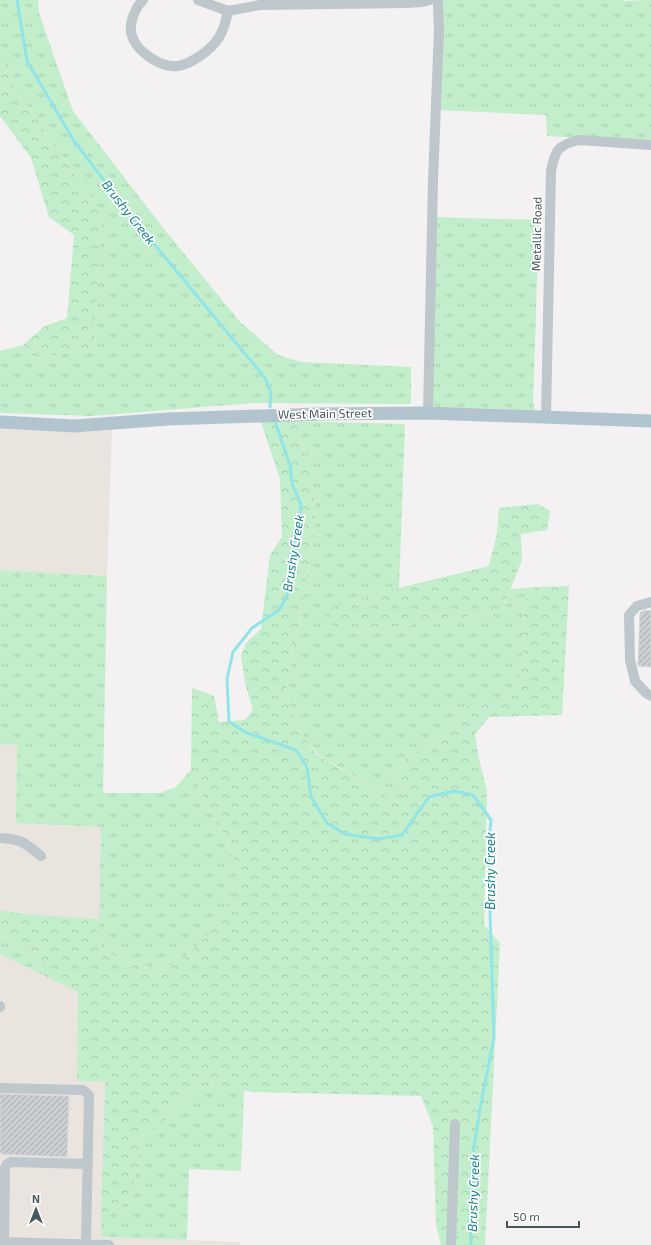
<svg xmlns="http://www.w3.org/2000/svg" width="651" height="1245" font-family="'Exo 2',sans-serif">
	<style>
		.commercial { fill: #eae4de }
		.grass { fill: url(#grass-tufts) }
		.forest { fill: url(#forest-crowns) }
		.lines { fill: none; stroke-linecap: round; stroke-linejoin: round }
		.stream { stroke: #91e5e9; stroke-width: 3 }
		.building { fill: url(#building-hatch); stroke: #d5d8db }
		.minor { stroke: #bdc7cc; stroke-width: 10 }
		.major { stroke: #b2c5ce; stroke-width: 13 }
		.labels { text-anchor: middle; stroke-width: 3.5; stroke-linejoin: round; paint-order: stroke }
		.street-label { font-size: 12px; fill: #49575d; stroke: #fff }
		.water-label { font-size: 13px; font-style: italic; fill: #138389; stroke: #fff }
	</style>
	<defs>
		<pattern id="grass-tufts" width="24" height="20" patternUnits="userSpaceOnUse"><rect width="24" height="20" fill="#c2eecb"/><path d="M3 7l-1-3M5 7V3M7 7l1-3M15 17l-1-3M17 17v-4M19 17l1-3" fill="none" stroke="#a8ceb1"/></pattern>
		<pattern id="forest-crowns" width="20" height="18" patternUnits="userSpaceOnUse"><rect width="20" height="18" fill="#c2eecb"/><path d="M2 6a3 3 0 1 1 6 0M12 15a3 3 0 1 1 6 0" fill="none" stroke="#a8ceb1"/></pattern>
		<pattern id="building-hatch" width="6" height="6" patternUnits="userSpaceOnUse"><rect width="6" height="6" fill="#cbcfd3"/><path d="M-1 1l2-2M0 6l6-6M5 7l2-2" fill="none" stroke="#a7abae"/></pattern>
	</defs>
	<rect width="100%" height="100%" fill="#f3f1f1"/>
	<path class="commercial" d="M 0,429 L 88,432 L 112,430 L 107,576 L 0,570 Z
		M 0,744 L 17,745 L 16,823 L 101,827 L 99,919 L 16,913 L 0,910 Z
		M 0,954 L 78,992 L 77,1081 L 105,1082 L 101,1237 L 240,1242 L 240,1245 L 0,1245 Z"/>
	<path class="grass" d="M 0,0 L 38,0 L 39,13 L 73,111 L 164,229 L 240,322 L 278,355 L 301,362 L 411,367 L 411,404 L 253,403 L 92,416 L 0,413 L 0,351 L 23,345 L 36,359 L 94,347 L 102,213 L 16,90 L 0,54 Z
		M 438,0 L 621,0 L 624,1 L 651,0 L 651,142 L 547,136 L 546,115 L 437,110 Z
		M 433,217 L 539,220 L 533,402 L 535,410 L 436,407 L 427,400 Z
		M 296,421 L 405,424 L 399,588 L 329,608 L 335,629 L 353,633 L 501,613 L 511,589 L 535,587 L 524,604 L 522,669 L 516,693 L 495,699 L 470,699 L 457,720 L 441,741 L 407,757 L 396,775 L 405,807 L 316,753 L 297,727 L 286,692 L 304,596 L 316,516 L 312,482 Z
		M 0,570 L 107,576 L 103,793 L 160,793 L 176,787 L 191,770 L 209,810 L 227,841 L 239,874 L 232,895 L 212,931 L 185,957 L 163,970 L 126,961 L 104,952 L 97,937 L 99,919 L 101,827 L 16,823 L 17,745 L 0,744 Z
		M 0,935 L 17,943 L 38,958 L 43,975 L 0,954 Z
		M 206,1086 L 244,1090 L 241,1171 L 189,1169 L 187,1240 L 101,1237 L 101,1216 L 130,1200 L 138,1166 L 141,1137 L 171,1114 L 181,1099 Z"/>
	<path class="forest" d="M 0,54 L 16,90 L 102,213 L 94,347 L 36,359 L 23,345 L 45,326 L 67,318 L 74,235 L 49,217 L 31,158 L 0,116 Z
		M 296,421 L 312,482 L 316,516 L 304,596 L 286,692 L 297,727 L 316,754 L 405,807 L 396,775 L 407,757 L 441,741 L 457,720 L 470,699 L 495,699 L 516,693 L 522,669 L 524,604 L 535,587 L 569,586 L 562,715 L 489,717 L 475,734 L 478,755 L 487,791 L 484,925 L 500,943 L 485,1245 L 441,1245 L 436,1225 L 433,1127 L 421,1096 L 255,1092 L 206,1086 L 181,1099 L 168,1118 L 141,1137 L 138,1166 L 130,1200 L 101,1216 L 105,1082 L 77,1081 L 78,992 L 43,975 L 38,958 L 17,943 L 0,935 L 0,910 L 16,913 L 99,919 L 97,937 L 104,952 L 126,961 L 163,970 L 185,957 L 212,931 L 232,895 L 239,874 L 227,841 L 209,810 L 191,770 L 192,688 L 214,696 L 219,722 L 245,720 L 253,710 L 245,683 L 241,656 L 246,643 L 261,629 L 270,555 L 282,537 L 280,479 L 261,422 Z
		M 538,504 L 550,511 L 547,530 L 521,534 L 522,560 L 501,613 L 353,633 L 335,630 L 328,608 L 399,588 L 489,566 L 497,534 L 499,508 Z"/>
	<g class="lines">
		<path class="stream" d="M 17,0 L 27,61 L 74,141 L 135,221 L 265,378 L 271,393 L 270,407
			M 275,422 L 290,465 L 292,484 L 301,504 L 298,529 L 292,547 L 287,596 L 279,610 L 252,628 L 233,652 L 227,679 L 229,722 L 247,733 L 296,750 L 307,767 L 311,797 L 327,823 L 345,834 L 379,839 L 402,835 L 429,797 L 454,791 L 473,795 L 491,820 L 488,852 L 494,1037 L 480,1109 L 472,1159 L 470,1222 L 471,1245"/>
	</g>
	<path class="building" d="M 645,610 L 651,611 L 651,667 L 638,666 L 640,613 Z
		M 0,1094 L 69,1096 L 67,1157 L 0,1154 Z"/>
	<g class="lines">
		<path class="minor" d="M 143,0 C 135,8 128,24 132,36 C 137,52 161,68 178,66 C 186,65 194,60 200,56 C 218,44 224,32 228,11
			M 198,0 L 228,11 L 260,5 L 406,3 L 422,2 L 430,0
			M 428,413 L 433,180 L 439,30 L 438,5 L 437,0
			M 546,417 L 551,171 C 555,150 558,145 579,140 L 651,145
			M 651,602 L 637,606 L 629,615 L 630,660 L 635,681 L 646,693 L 651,696
			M 0,838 C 22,839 25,843 41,856
			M 0,1006 L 0,1007
			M 0,1088 L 83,1090 L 89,1095 L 86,1244
			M 0,1242 L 109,1245
			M 4,1242 L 5,1168 L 7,1164 L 11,1162 L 88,1164
			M 451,1245 L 455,1124"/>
		<path class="major" d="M 0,422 L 75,426 L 168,419 L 320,414 L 428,413 L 651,421"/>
	</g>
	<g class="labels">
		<g class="street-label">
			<text transform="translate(537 234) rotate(-89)" y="4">Metallic Road</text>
			<text transform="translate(325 414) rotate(-1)" y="4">West Main Street</text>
		</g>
		<g class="water-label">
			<text transform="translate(129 212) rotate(52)" y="5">Brushy Creek</text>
			<text transform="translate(293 553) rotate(-81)" y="5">Brushy Creek</text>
			<text transform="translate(490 871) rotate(-90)" y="5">Brushy Creek</text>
			<text transform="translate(473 1193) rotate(-88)" y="5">Brushy Creek</text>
		</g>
	</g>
	<g transform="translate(36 1209)" stroke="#ffffff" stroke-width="3" paint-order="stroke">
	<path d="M0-3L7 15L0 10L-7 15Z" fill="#49575d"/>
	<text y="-6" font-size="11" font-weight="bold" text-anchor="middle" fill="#49575d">N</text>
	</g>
	<path d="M507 1221v6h72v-6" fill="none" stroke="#49575d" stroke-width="2"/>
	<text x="513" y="1221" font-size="12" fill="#49575d" stroke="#ffffff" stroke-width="3" paint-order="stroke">50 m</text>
</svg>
